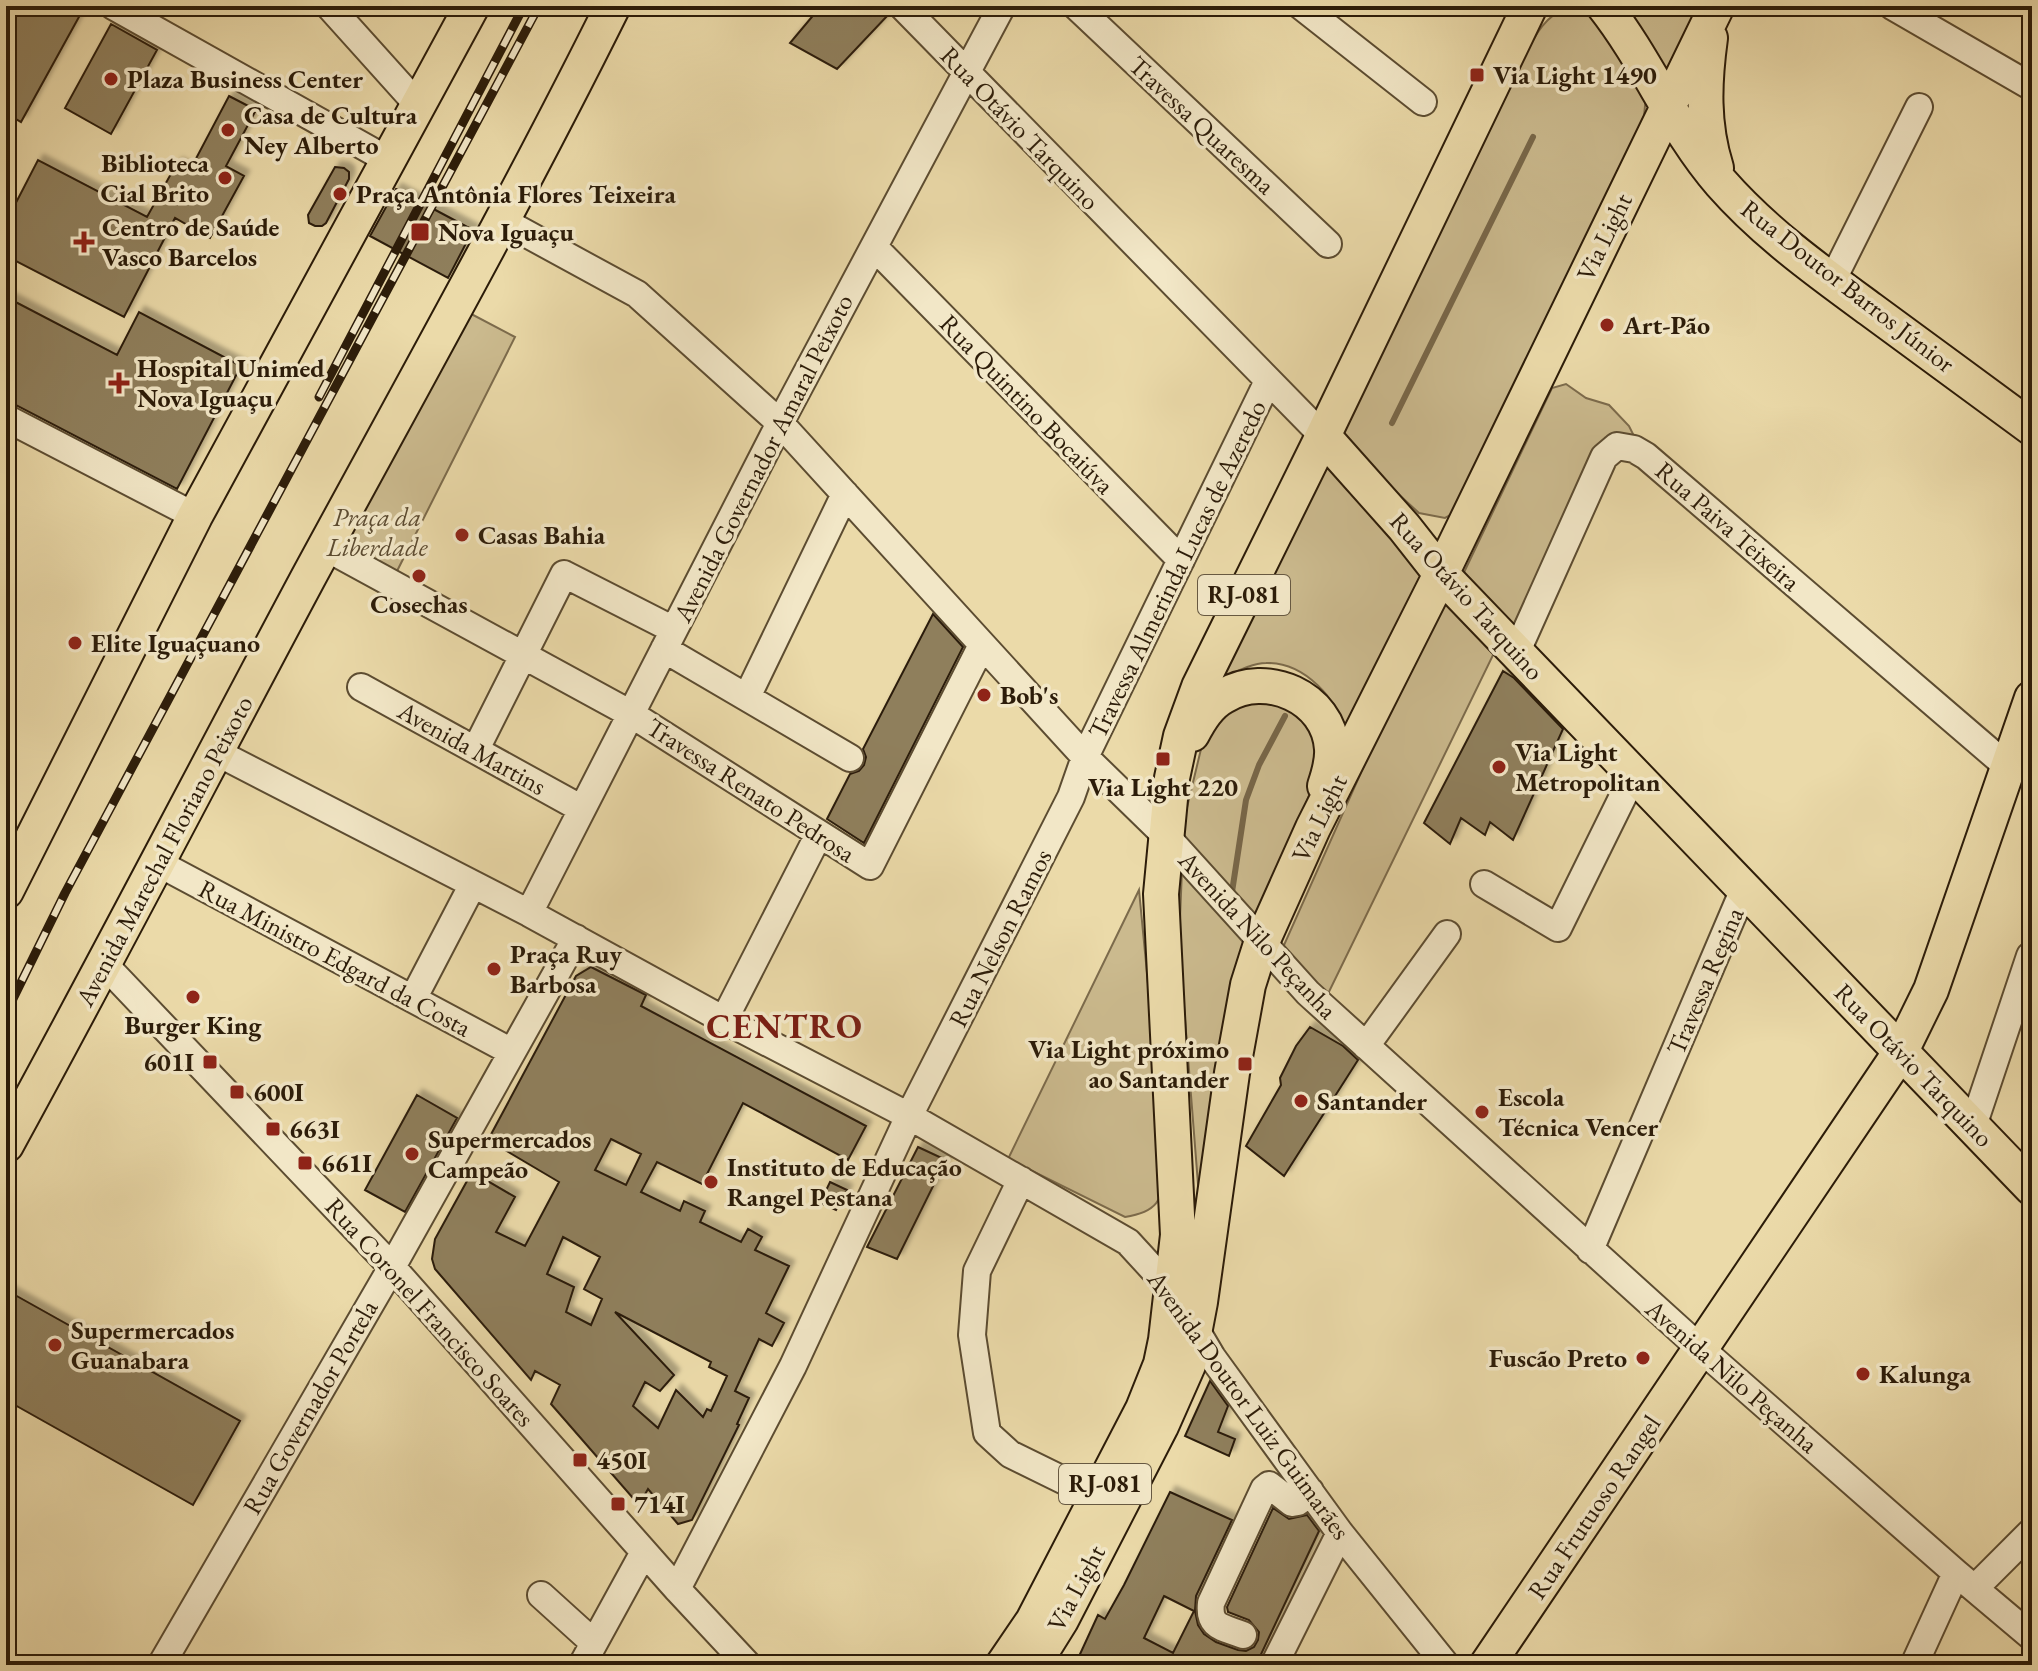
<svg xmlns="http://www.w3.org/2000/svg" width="2038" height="1671" font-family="'EB Garamond',serif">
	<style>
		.green { fill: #cbba8e; stroke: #7c6b4c; stroke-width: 2 }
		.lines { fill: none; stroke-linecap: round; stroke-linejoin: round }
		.stream { stroke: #786749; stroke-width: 6 }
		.building { fill: #8f7f5c; stroke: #2c1c09; stroke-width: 2; fill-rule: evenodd; filter: url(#shadow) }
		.minor-casing { stroke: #5c4c31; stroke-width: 30 }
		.major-casing { stroke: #2c1c09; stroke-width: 38 }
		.minor { stroke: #f2e7c7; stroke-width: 26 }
		.major { stroke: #ebdaa9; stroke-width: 34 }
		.rail-casing { stroke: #2c1c09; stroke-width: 9 }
		.rail { stroke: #f2e7c7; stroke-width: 6; stroke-dasharray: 18; stroke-linecap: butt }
		.poi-dot { fill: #8f2418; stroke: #f2e7c7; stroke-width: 3 }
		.labels { text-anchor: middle; stroke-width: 7; stroke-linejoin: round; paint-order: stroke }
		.shield { fill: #f2e7c7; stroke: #675942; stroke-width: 2 }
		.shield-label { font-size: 24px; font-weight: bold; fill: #2c1c09 }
		.poi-label { font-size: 26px; font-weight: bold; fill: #2c1c09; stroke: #f2e7c7; text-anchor: start }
		.street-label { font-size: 26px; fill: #2c1c09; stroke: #f2e7c7 }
		.park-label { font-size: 26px; font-style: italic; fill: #5c4b31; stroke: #f2e7c7 }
		.district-label { font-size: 34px; font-weight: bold; letter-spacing: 2px; fill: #7a1f14; stroke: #f2e7c7 }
	</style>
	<defs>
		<filter id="shadow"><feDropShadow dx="5.5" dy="-5.5" stdDeviation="2" flood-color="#0004"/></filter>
	</defs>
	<rect width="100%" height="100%" fill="#ebdaa9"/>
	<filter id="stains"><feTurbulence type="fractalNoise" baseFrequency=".0025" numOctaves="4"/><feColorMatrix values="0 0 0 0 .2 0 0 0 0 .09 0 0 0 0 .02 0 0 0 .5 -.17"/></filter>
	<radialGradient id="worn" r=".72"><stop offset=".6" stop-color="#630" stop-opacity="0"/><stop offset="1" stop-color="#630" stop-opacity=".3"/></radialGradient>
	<path class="green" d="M 1617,6 L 1705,6 L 1668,84 Z
		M 1567,8 L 1583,8 L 1605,23 L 1646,96 L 1644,116 L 1465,507 L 1445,518 L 1419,513 L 1359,458 L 1345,434 L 1345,419 L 1519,66 C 1532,43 1541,17 1567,8 Z
		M 458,307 L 515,337 L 392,581 L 329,546 Z
		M 1566,384 L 1586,398 L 1609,405 L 1629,426 L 1641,450 L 1605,438 L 1516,642 L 1457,587 L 1552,388 Z
		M 1327,451 L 1424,569 L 1347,734 C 1337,699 1305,662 1266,663 C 1251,663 1232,674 1218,680 Z
		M 1443,589 L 1496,649 L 1324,1002 L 1280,954 Z
		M 1244,698 L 1299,705 L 1322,760 L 1301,817 L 1206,1168 L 1198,1184 L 1179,943 L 1184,820 L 1201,749 L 1216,717 Z
		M 1139,890 L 1166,1171 C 1162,1201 1157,1212 1125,1217 L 1008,1159 Z"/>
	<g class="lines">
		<path class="stream" d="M 1392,423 L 1533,137
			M 1232,892 L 1246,800 L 1259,765 L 1285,716"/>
	</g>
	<path class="building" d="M 6,6 L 85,6 L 21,122 L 6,113 Z
		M 821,6 L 886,6 L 889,14 L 837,69 L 790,43 Z
		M 111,24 L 157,50 L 111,134 L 65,108 Z
		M 229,96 L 256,110 L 226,166 L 244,176 L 210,238 L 175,218 L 124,317 L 6,256 L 6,222 L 38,160 L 147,217 L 177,163 L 190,170 Z
		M 335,167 L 344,168 L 349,172 L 349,179 L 326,223 L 322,226 L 315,226 L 309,223 L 308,215 Z
		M 396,189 L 473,230 L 448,278 L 370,236 Z
		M 6,297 L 117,355 L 139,312 L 241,366 L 177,489 L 6,400 Z
		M 933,614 L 963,647 L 864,843 L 827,819 L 850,774 L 859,771 L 864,765 L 866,757 L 863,749 Z
		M 1503,671 L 1514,678 L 1563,729 L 1513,840 L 1490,822 L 1485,835 L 1461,818 L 1450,844 L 1424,823 Z
		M 591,967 L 646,995 L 641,1006 L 866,1126 L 848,1160 L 743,1103 L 702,1184 L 657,1162 L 641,1192 L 680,1211 L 684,1201 L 705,1211 L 700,1222 L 741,1242 L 748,1229 L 762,1237 L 755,1250 L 789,1266 L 766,1313 L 784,1323 L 772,1346 L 759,1339 L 735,1391 L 749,1398 L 737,1424 L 739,1425 L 692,1520 L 678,1524 L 648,1489 L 639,1505 L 551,1404 L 560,1385 L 535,1371 L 531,1380 L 435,1269 L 432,1259 L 435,1239 L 472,1172 L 515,1197 L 496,1232 L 525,1246 L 559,1182 L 488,1140 L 576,976 ZM 611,1139 L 641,1154 L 626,1185 L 595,1170 ZM 563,1237 L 600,1257 L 584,1289 L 602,1299 L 591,1325 L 566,1312 L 574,1287 L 547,1274 ZM 615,1312 L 711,1362 L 709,1367 L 727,1376 L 711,1411 L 707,1409 L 703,1417 L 676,1390 L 658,1428 L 633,1406 L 645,1382 L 660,1391 L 674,1375 Z
		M 1310,1027 L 1343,1046 L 1358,1060 L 1284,1176 L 1246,1146 L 1281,1085 L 1280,1078 L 1296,1046 Z
		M 417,1095 L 457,1118 L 405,1212 L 365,1190 Z
		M 918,1147 L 946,1160 L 897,1259 L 867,1247 Z
		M 830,1182 L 847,1190 L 836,1210 L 820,1203 Z
		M 6,1290 L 240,1421 L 193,1505 L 6,1400 Z
		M 1210,1381 L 1228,1406 L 1218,1432 L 1235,1439 L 1229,1456 L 1185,1436 Z
		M 1170,1492 L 1232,1520 L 1196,1596 L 1195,1611 L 1198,1625 L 1204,1634 L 1216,1642 L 1238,1650 L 1246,1651 L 1254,1647 L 1258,1640 L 1259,1632 L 1249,1620 L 1228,1612 L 1227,1607 L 1273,1508 L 1289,1519 L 1307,1515 L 1319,1531 L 1256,1665 L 1075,1665 L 1098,1615 L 1105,1619 L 1124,1585 ZM 1164,1596 L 1194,1611 L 1173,1653 L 1144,1638 Z"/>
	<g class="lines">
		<g class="minor-casing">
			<path id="minor" d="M 113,6 L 388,160
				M 329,6 L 418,105
				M 902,6 L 1323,436
				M 1076,6 L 1328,244
				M 1301,6 L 1423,102
				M 1892,6 L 2032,87
				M 503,221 L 637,294 L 780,423 L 1085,757 L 1166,836 L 1308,993 L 1701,1349 L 1956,1573 L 2032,1637
				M 874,247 L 1181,560
				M 1832,281 L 1919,107
				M 6,418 L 195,516
				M 325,547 L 631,714 L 870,866 L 982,645
				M 664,649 L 850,758
				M 1517,651 L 1604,457 L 1617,446 L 1634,449 L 1646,456 L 2008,767
				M 361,687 L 582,809
				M 747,697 L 845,494
				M 476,749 L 564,574 L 674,630
				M 216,752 L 529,913 L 724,1020 L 909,1116 L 1128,1242 L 1173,1291 L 1212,1357 L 1340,1533 L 1446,1665
				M 158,863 L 512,1052
				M 1484,884 L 1558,928 L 1634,774
				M 529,913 L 780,423 L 1002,6
				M 105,965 L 392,1267 L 677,1589 L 748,1665
				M 413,999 L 473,884
				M 724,1020 L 819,834
				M 1366,1046 L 1447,934
				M 1973,1126 L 2030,956
				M 1021,1180 L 977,1271 L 972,1335 L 987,1433 L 1010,1454 L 1069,1483
				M 1590,1250 L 1744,889
				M 1975,1588 L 2032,1531
				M 677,1589 L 793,1366 L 909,1116 L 1071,797 L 1085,757 L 1268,381
				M 541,1595 L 594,1643
				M 1243,1635 C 1223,1627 1208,1628 1211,1603 L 1264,1489 L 1269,1485 L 1292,1503 L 1298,1502 L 1310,1491
				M 161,1665 L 392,1267 L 576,938
				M 582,1665 L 644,1552
				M 1274,1665 L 1340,1533
				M 1914,1665 L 1956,1573"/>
		</g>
		<g class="major-casing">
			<path id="major" d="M 1604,6 C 1648,62 1674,129 1721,183 C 1764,232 1818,271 1870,309 C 1924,349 1978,388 2032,428
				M 1710,38 C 1704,82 1702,124 1716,168
				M 1323,436 L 1404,527 L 1441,574 L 2032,1188
				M 1192,734 C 1200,719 1209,704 1224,696 C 1266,670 1329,697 1332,749 C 1333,762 1329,774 1325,786
				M 6,891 L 195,516 L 472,6
				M 6,1145 C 109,957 207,767 308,578 C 411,388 517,199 613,6
				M 1003,1665 L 1033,1621 L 1143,1409 L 1161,1364 L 1166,1340 L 1178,1235 L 1161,894 L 1172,778 L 1181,736 L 1199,687 L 1323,436 L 1530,6
				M 1033,1665 L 1061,1620 L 1161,1426 L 1188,1365 L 1200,1302 L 1232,1073 L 1248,985 L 1261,944 L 1313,828 L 1441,574 L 1717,6
				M 1487,1665 L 1900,1053 L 1931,990 L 2032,698"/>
		</g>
		<use href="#minor" class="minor"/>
		<use href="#major" class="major"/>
		<g class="rail-casing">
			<path id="rail" d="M 319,397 L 524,6
				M 6,1013 L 65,893 L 539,6"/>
		</g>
		<use href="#rail" class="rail"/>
	</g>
	<g class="poi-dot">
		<rect x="1469" y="67" width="16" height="16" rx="4"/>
		<circle cx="111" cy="79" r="8"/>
		<circle cx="228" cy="130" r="8"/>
		<circle cx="225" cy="178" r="8"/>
		<circle cx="340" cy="194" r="8"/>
		<rect x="410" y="222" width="20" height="20" rx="4"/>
		<path d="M80 230h8v8h8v8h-8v8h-8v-8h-8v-8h8z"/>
		<circle cx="1607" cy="325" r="8"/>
		<path d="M115 371h8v8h8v8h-8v8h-8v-8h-8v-8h8z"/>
		<circle cx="462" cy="535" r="8"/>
		<circle cx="419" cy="576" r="8"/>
		<circle cx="75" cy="643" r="8"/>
		<circle cx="984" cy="695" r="8"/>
		<rect x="1155" y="751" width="16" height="16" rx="4"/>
		<circle cx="1499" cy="767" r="8"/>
		<circle cx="494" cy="969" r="8"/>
		<circle cx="193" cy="997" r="8"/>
		<rect x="202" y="1054" width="16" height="16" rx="4"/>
		<rect x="1237" y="1056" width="16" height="16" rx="4"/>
		<rect x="229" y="1084" width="16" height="16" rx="4"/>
		<circle cx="1301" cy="1101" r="8"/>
		<circle cx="1482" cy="1112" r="8"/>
		<rect x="265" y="1121" width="16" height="16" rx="4"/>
		<circle cx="412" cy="1154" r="8"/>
		<rect x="297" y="1155" width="16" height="16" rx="4"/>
		<circle cx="711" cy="1182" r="8"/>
		<circle cx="55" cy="1345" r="8"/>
		<circle cx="1643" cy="1358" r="8"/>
		<circle cx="1863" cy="1374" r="8"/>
		<rect x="572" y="1452" width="16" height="16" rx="4"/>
		<rect x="610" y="1496" width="16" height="16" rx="4"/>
	</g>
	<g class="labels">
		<g class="shield">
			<rect x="1198" y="575" width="92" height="40" rx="6"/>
			<rect x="1059" y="1464" width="92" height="40" rx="6"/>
		</g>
		<g class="shield-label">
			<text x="1244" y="603">RJ-081</text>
			<text x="1105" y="1492">RJ-081</text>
		</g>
		<g class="poi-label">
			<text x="1493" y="84">Via Light 1490</text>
			<text x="127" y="88">Plaza Business Center</text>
			<text x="244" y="124">Casa de Cultura<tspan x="244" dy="30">Ney Alberto</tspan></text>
			<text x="209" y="172" text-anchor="end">Biblioteca<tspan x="209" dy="30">Cial Brito</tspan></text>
			<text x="356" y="203">Praça Antônia Flores Teixeira</text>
			<text x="102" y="236">Centro de Saúde<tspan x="102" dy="30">Vasco Barcelos</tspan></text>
			<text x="438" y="241">Nova Iguaçu</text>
			<text x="1623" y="334">Art-Pão</text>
			<text x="137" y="377">Hospital Unimed<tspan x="137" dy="30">Nova Iguaçu</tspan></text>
			<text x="478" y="544">Casas Bahia</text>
			<text x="419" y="613" text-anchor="middle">Cosechas</text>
			<text x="91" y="652">Elite Iguaçuano</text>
			<text x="1000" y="704">Bob's</text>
			<text x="1515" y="761">Via Light<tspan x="1515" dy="30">Metropolitan</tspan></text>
			<text x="1163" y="796" text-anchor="middle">Via Light 220</text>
			<text x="510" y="963">Praça Ruy<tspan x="510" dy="30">Barbosa</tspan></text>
			<text x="193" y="1034" text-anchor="middle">Burger King</text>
			<text x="1229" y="1058" text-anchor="end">Via Light próximo<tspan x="1229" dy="30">ao Santander</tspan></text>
			<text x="194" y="1071" text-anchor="end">601I</text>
			<text x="253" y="1101">600I</text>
			<text x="1498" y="1106">Escola<tspan x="1498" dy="30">Técnica Vencer</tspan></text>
			<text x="1317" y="1110">Santander</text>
			<text x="289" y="1138">663I</text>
			<text x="428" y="1148">Supermercados<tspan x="428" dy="30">Campeão</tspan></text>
			<text x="321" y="1172">661I</text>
			<text x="727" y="1176">Instituto de Educação<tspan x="727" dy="30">Rangel Pestana</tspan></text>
			<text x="71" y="1339">Supermercados<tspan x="71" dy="30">Guanabara</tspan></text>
			<text x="1627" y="1367" text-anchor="end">Fuscão Preto</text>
			<text x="1879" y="1383">Kalunga</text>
			<text x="596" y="1469">450I</text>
			<text x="634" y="1513">714I</text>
		</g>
		<g class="street-label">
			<text transform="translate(1202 125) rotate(43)" y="9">Travessa Quaresma</text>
			<text transform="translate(1020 128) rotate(46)" y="9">Rua Otávio Tarquino</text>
			<text transform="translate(1604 237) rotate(-64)" y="9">Via Light</text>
			<text transform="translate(1848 286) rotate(38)" y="9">Rua Doutor Barros Júnior</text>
			<text transform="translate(1027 404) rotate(46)" y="9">Rua Quintino Bocaiúva</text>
			<text transform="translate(763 458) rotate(-63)" y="9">Avenida Governador Amaral Peixoto</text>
			<text transform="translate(1728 526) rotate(41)" y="9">Rua Paiva Teixeira</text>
			<text transform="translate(1177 569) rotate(-64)" y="9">Travessa Almerinda Lucas de Azeredo</text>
			<text transform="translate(1467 596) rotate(48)" y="9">Rua Otávio Tarquino</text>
			<text transform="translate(472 748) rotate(29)" y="9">Avenida Martins</text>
			<text transform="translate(751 790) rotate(33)" y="9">Travessa Renato Pedrosa</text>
			<text transform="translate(1319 818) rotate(-64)" y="9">Via Light</text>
			<text transform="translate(164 851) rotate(-62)" y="9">Avenida Marechal Floriano Peixoto</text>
			<text transform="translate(1258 935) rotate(47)" y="9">Avenida Nilo Peçanha</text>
			<text transform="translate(1000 938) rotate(-63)" y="9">Rua Nelson Ramos</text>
			<text transform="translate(335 958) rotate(28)" y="9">Rua Ministro Edgard da Costa</text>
			<text transform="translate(1705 981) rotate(-67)" y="9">Travessa Regina</text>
			<text transform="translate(1914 1065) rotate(46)" y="9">Rua Otávio Tarquino</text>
			<text transform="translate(430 1312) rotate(48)" y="9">Rua Coronel Francisco Soares</text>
			<text transform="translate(1732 1376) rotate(41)" y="9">Avenida Nilo Peçanha</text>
			<text transform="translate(1249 1405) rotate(54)" y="9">Avenida Doutor Luiz Guimarães</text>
			<text transform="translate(310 1407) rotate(-60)" y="9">Rua Governador Portela</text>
			<text transform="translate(1594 1507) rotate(-56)" y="9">Rua Frutuoso Rangel</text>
			<text transform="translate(1076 1588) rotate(-62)" y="9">Via Light</text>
		</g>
		<g class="park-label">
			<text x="377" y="526">Praça da<tspan x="377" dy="30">Liberdade</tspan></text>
		</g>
		<g class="district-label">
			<text x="785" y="1038">CENTRO</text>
		</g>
	</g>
	<rect width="2038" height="1671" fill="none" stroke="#ebdaa9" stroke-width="32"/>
	<rect x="8" y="8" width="2022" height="1655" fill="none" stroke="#2c1c09" stroke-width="4"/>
	<rect x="16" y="16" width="2006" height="1639" fill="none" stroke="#2c1c09" stroke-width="2"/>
	<rect width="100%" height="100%" filter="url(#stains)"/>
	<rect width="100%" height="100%" fill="url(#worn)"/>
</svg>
